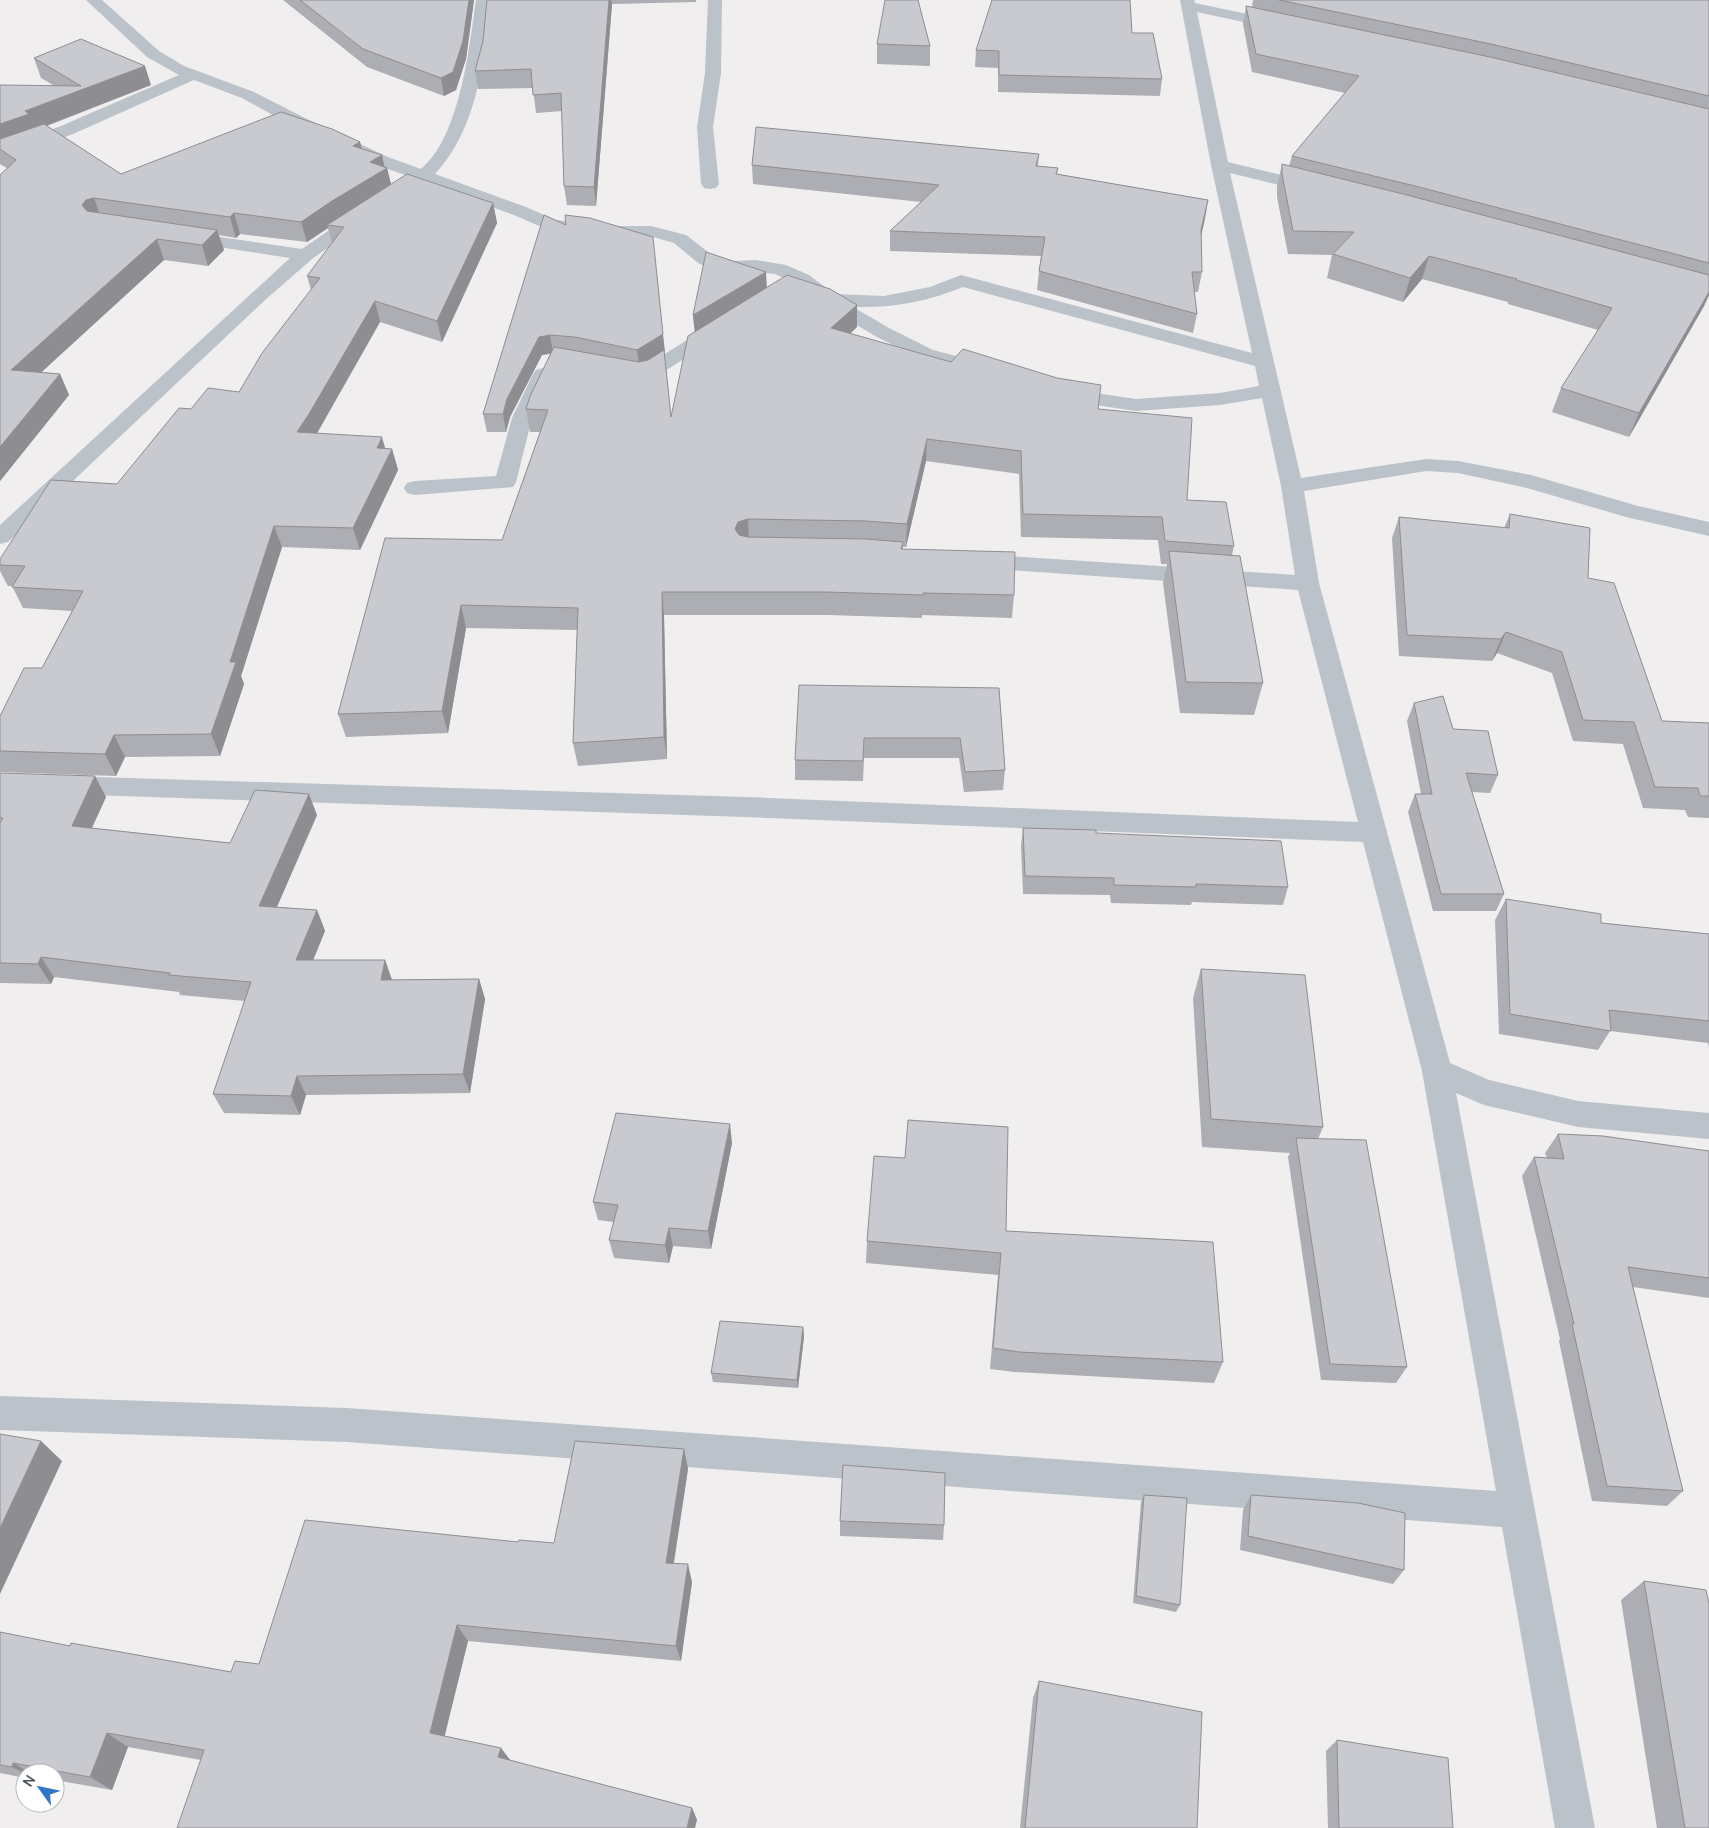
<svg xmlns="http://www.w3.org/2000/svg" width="1709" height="1828" font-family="Manrope,sans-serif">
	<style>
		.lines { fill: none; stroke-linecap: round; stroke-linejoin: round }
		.minor { fill: #bbc2c9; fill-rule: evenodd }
		.wall { fill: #adaeb3 }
		.shaded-wall { fill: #8d8d92 }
		.building { fill: #c9cad0; stroke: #8d8d92 }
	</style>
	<rect width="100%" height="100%" fill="#f0eeee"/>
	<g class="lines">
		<path class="minor" d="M 86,0 L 102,0 L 159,51 L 184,66 L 254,92 L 303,117 L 388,157 L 421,169 C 460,137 469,48 476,0 L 490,0 C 484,60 478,128 435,174 L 526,207 L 556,220 L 613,226 L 651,226 L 686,235 L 712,255 L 721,259 L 734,261 L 756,260 L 786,265 L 809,275 L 834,294 L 884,296 L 930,287 L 961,275 L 1252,353 L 1211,165 L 1180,0 L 1194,0 L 1195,3 L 1285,22 L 1288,25 L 1285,28 L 1280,30 L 1197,12 L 1228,162 L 1322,185 L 1325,189 L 1322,193 L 1316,194 L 1230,173 L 1301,478 L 1426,459 L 1458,461 L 1531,475 L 1638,506 L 1709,522 L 1709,536 L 1626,517 L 1527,488 L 1458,473 L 1426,471 L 1304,491 L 1319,583 L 1450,1063 L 1489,1080 L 1578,1101 L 1709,1113 L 1709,1139 L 1578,1127 L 1484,1105 L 1456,1093 L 1595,1828 L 1555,1828 L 1502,1527 L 347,1442 L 0,1430 L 0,1396 L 347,1408 L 1496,1491 L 1422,1071 L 1363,842 L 745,817 L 0,792 L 0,774 L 745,797 L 1358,822 L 1298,590 L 978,568 L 970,566 L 967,561 L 970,556 L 978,554 L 1295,575 L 1281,486 L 1262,398 L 1220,405 L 1136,411 L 1061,400 L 1054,398 L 1051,394 L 1054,390 L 1061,388 L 1136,399 L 1220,393 L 1259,386 L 1255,366 L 963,287 C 927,302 892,308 853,307 L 889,328 L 933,350 L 994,366 L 997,370 L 994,374 L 987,376 L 919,358 L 875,336 L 822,304 L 795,283 L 775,274 L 756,272 L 734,273 L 709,268 L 698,263 L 674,243 L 650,236 L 613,236 L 546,229 L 514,215 L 425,183 C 419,188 415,191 406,189 L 403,185 L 411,177 L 376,165 L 291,125 L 242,98 L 194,80 L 73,134 L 0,160 L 0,149 L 61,126 L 179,75 L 147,57 Z
			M 708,0 L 722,0 L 721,73 L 713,127 L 719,184 L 716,188 L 710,189 L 704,188 L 701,184 L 697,127 L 705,73 Z
			M 361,211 L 367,212 L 370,216 L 367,220 L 312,259 L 264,301 L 8,542 L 0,544 L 0,525 L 290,258 L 185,242 L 179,241 L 176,237 L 179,233 L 185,232 L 302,249 L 355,212 Z
			M 715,325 L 722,327 L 725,331 L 722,335 L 649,381 C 640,383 634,381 625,379 L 622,375 L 625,371 L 632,369 L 639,370 L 708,327 Z
			M 543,368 L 550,370 L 553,374 L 532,418 L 516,482 L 513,487 L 415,495 L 407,493 L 404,488 L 407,483 L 415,481 L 496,476 L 512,418 L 533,374 L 536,370 Z"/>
	</g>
	<path class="wall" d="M 283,0 L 474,0 L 466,59 L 456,90 L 444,96 L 367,67 Z
		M 487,0 L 696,0 L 696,2 L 612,4 L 596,206 L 567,205 L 564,186 L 562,111 L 536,113 L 533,88 L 478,89 L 475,71 L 483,41 Z
		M 1253,0 L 1709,0 L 1709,295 L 1704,306 L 1629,437 L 1552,412 L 1561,388 L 1598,330 L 1508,304 L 1508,302 L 1422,279 L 1403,302 L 1327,278 L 1332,255 L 1288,254 L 1277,197 L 1277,187 L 1282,164 L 1289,166 L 1292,156 L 1345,93 L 1252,72 L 1243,24 L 1246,6 L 1252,7 Z
		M 1132,33 L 1162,79 L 1160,96 L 998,92 L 998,68 L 975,67 L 976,50 Z
		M 877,44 L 930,46 L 930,66 L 877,64 Z
		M 34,58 L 151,85 L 47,126 L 121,174 L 360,142 L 362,149 L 382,155 L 384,167 L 387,168 L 391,185 L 493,203 L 497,223 L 442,342 L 380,322 L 317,433 L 385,448 L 392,449 L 398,470 L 360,550 L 282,547 L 241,676 L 244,684 L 220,756 L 125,757 L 116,776 L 0,772 L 0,716 L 42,668 L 72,611 L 23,608 L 12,586 L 8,586 L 0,571 L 0,559 L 117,484 L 191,409 L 239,392 L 311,290 L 307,276 L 332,243 L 328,228 L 307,242 L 240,234 L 236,238 L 219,235 L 224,250 L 208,266 L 164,260 L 41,372 L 60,374 L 69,395 L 0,481 L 7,168 L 0,164 L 0,85 L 55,86 L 41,78 Z
		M 1039,154 L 1038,166 L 1058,168 L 1057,174 L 1208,200 L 1201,236 L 1202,272 L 1198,292 L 1194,292 L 1197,314 L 1193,333 L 1037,290 L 1039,271 L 1041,256 L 890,251 L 890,231 L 921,202 L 753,184 L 752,165 Z
		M 566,225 L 653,237 L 671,417 L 695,332 L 693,315 L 767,288 L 857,327 L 850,334 L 1098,409 L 1187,500 L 1234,546 L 1232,555 L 1263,683 L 1254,715 L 1180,713 L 1163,583 L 1167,564 L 1161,564 L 1158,540 L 1021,537 L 1019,474 L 926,461 L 906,547 L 903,547 L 903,549 L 1014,595 L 1012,618 L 922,615 L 922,618 L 827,615 L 664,615 L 667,759 L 578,766 L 573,743 L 577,630 L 466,628 L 448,733 L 346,737 L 338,714 L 502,540 L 540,432 L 530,432 L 526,409 L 550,354 L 542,355 L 510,417 L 506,432 L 487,432 L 483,414 Z
		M 1510,514 L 1588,578 L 1662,721 L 1709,723 L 1709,818 L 1688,817 L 1685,810 L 1643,808 L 1623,744 L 1573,741 L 1552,673 L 1497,653 L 1492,661 L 1399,656 L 1392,538 L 1399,517 L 1504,528 Z
		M 999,688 L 1005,770 L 1003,790 L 964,792 L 959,758 L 864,758 L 863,781 L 795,780 L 795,760 Z
		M 1414,703 L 1453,729 L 1498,775 L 1490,793 L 1472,792 L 1504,894 L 1496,911 L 1433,911 L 1408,812 L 1415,794 L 1421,794 L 1407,721 Z
		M 0,773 L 106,797 L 92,828 L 230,843 L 317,815 L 277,907 L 317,910 L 325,931 L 313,960 L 385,960 L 392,980 L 479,979 L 485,999 L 470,1093 L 306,1095 L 300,1115 L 224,1113 L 213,1094 L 245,1001 L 180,995 L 179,992 L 54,977 L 51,984 L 0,983 Z
		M 1023,828 L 1096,833 L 1288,887 L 1283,905 L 1192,902 L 1191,905 L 1111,903 L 1110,895 L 1023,894 L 1021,846 Z
		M 1506,899 L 1601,923 L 1709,934 L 1709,1047 L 1708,1043 L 1610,1031 L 1598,1050 L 1499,1034 L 1495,920 Z
		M 1201,969 L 1323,1127 L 1318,1139 L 1407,1367 L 1396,1383 L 1321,1380 L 1288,1157 L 1290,1153 L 1202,1147 L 1193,998 Z
		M 1558,1134 L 1709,1151 L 1709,1298 L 1633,1287 L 1683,1491 L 1667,1506 L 1592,1501 L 1559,1341 L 1560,1339 L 1522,1176 L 1534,1157 L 1547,1158 L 1545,1153 Z
		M 732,1143 L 711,1249 L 673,1246 L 669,1263 L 614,1258 L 609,1240 L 614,1222 L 598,1220 L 593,1202 Z
		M 1006,1231 L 1223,1362 L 1214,1383 L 1015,1372 L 990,1369 L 998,1275 L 866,1263 L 867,1241 Z
		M 803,1327 L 804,1336 L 798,1388 L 713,1382 L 711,1373 Z
		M 684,1449 L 688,1469 L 674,1563 L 692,1582 L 681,1661 L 468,1641 L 444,1736 L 501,1748 L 509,1760 L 692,1808 L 697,1820 L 201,1760 L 128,1747 L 112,1790 L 55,1780 L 55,1773 L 25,1773 L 25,1778 L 0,1773 L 0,1632 L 70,1646 L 231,1672 L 259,1664 L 518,1542 L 554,1543 Z
		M 1144,1495 L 1180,1605 L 1176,1612 L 1133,1603 L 1141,1502 Z
		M 1251,1495 L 1404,1570 L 1393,1584 L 1240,1550 L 1243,1510 Z
		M 840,1521 L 944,1525 L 943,1540 L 840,1536 Z
		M 1644,1581 L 1709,1828 L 1657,1828 L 1621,1600 Z
		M 1039,1681 L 1197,1828 L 1020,1828 L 1033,1698 Z
		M 1337,1740 L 1453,1828 L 1328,1828 L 1326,1751 Z"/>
	<path class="shaded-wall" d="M 469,0 L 474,0 L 466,59 L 456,90 L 444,96 L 441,78 Z
		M 609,0 L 611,0 L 612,4 L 596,206 L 594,187 Z
		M 145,66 L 151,85 L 35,130 L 0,147 L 0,124 L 25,111 Z
		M 360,142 L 365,162 L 353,146 Z
		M 382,155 L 385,169 L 387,168 L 392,188 L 327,225 L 328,228 L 307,242 L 301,222 L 370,162 Z
		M 94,198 L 101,218 L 94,220 L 82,205 L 86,200 Z
		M 1208,200 L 1205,219 L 1198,249 L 1201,230 Z
		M 493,203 L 497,223 L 442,342 L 437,321 Z
		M 234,213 L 240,234 L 236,238 L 230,217 Z
		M 217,230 L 224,250 L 208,266 L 202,245 Z
		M 157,239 L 164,260 L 21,391 L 11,370 Z
		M 1429,256 L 1422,279 L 1403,302 L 1410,278 Z
		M 766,272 L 767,290 L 695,334 L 693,315 Z
		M 1709,292 L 1709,295 L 1704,306 L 1629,437 L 1639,413 Z
		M 375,301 L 380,322 L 316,435 L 297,432 Z
		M 857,305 L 857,327 L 831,351 L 831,328 Z
		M 663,334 L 665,352 L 639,368 L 637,350 Z
		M 550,335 L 553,353 L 542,355 L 510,417 L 506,432 L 503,414 L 507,399 L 539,337 Z
		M 60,374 L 69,395 L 0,481 L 0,447 Z
		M 382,437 L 388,458 L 392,449 L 398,470 L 360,550 L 353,528 L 377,448 Z
		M 927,439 L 926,461 L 906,547 L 907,524 Z
		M 748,519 L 749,542 L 736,552 L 735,529 L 738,522 Z
		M 274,526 L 282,547 L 241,676 L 244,684 L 220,756 L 211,734 L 230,662 Z
		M 662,592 L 664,615 L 667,759 L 664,737 Z
		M 461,605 L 466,628 L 448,733 L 442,711 Z
		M 1506,632 L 1497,653 L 1492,661 L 1501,639 Z
		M 114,735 L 125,757 L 116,776 L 105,754 Z
		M 95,776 L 106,797 L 83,847 L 72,826 Z
		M 309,794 L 317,815 L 268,927 L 259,906 Z
		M 317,910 L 325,931 L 305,980 L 296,960 Z
		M 41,957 L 54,977 L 51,984 L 38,964 Z
		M 385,960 L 392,980 L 381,980 Z
		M 479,979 L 485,999 L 470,1093 L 463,1074 Z
		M 297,1076 L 306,1095 L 300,1115 L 291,1096 Z
		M 730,1124 L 732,1143 L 711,1249 L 708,1231 Z
		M 669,1228 L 673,1246 L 669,1263 L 665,1245 Z
		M 803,1327 L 804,1336 L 798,1388 L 797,1380 Z
		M 41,1441 L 62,1461 L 0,1594 L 0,1528 Z
		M 684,1449 L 688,1469 L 671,1580 L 666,1563 Z
		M 688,1564 L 692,1582 L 681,1661 L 676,1646 Z
		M 457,1625 L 468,1641 L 442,1747 L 430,1733 Z
		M 107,1733 L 128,1747 L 112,1790 L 90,1777 Z
		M 501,1748 L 511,1761 L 498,1757 Z
		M 13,1763 L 31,1773 L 25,1773 L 25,1774 L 12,1767 Z
		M 692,1808 L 697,1820 L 695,1828 L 687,1828 Z"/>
	<path class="building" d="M 300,0 L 469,0 L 463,41 L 453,72 L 441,78 L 363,49 Z
		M 487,0 L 609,0 L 594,187 L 564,186 L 561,93 L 533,95 L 531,69 L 475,71 L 483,41 Z
		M 885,0 L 918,0 L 930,46 L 877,44 Z
		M 992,0 L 1130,0 L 1132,33 L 1153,33 L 1162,79 L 999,75 L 999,51 L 976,50 Z
		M 1279,0 L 1709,0 L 1709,96 L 1491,44 Z
		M 1246,6 L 1490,57 L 1709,109 L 1709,263 L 1419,187 L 1292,156 L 1359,76 L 1256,54 Z
		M 81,39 L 145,66 L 25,111 L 29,114 L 0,124 L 0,85 L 81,86 L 34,58 Z
		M 281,112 L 332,129 L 360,142 L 353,146 L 382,155 L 370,162 L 387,168 L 332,201 L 301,222 L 234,213 L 230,217 L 94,198 L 86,200 L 82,205 L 87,211 L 217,230 L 202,245 L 157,239 L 11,370 L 60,374 L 0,447 L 0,175 L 16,160 L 0,149 L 0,139 L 44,124 L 121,174 Z
		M 756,127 L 1039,154 L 1036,166 L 1058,168 L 1056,174 L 1208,200 L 1201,230 L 1202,272 L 1192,272 L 1197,314 L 1039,271 L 1045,237 L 890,231 L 939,185 L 752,165 Z
		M 1282,164 L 1407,195 L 1709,275 L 1709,292 L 1639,413 L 1561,388 L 1612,308 L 1516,280 L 1517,279 L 1429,256 L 1410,278 L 1333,254 L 1354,232 L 1293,231 L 1282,174 Z
		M 407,174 L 493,203 L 437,321 L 375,301 L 309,414 L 297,432 L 382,437 L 377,448 L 392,449 L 353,528 L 274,526 L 230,662 L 236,662 L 211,734 L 114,735 L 105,754 L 0,751 L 0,716 L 24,668 L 42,668 L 83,591 L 12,587 L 25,566 L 0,565 L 0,559 L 51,480 L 117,484 L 179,408 L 191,409 L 208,388 L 239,392 L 262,353 L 320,278 L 307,276 L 344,227 L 327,225 Z
		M 544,215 L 566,225 L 565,215 L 590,218 L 653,237 L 663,334 L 637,350 L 575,337 L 550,335 L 539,337 L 507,399 L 503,414 L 483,414 Z
		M 706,252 L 766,272 L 693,315 Z
		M 787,275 L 830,289 L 857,305 L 831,328 L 951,362 L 963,349 L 1057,378 L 1101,385 L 1098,409 L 1192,418 L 1187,500 L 1226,502 L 1234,546 L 1165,541 L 1162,517 L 1023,514 L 1021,451 L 927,439 L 907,524 L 866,521 L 748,519 L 738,522 L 735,529 L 739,535 L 748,537 L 866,539 L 903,542 L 901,549 L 1015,552 L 1014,595 L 923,593 L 923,595 L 827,592 L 662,592 L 664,737 L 573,743 L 578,608 L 461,605 L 442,711 L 338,714 L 385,538 L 502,540 L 548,410 L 526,409 L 530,396 L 554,347 L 639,362 L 648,360 L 664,350 L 671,417 L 688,336 Z
		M 1510,514 L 1590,528 L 1588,578 L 1614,583 L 1662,721 L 1709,723 L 1709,796 L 1700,796 L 1698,788 L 1655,787 L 1634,722 L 1583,720 L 1562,652 L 1506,632 L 1501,639 L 1407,635 L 1399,517 L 1509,528 Z
		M 1169,551 L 1240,556 L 1263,683 L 1186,682 Z
		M 799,685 L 999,688 L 1005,770 L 965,772 L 960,738 L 864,738 L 863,761 L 795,760 Z
		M 1443,696 L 1453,729 L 1488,731 L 1498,775 L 1466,773 L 1504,894 L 1441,894 L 1415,794 L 1432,794 L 1414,703 Z
		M 0,773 L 95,776 L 72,826 L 230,843 L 255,790 L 309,794 L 259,906 L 317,910 L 296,960 L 385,960 L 381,980 L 479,979 L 463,1074 L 297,1076 L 291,1096 L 213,1094 L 251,982 L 169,975 L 170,973 L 41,957 L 38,964 L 0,963 L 0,823 L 3,818 L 0,818 Z
		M 1023,828 L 1096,830 L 1096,833 L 1281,841 L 1288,887 L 1196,884 L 1196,887 L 1114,885 L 1114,878 L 1025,876 Z
		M 1506,899 L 1601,914 L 1601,923 L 1709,934 L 1709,1021 L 1609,1010 L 1611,1031 L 1510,1014 Z
		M 1201,969 L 1305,975 L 1323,1127 L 1211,1119 Z
		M 616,1113 L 730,1124 L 708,1231 L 669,1228 L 665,1245 L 609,1240 L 618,1205 L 593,1202 Z
		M 908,1120 L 1008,1127 L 1006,1231 L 1213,1242 L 1223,1362 L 1019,1352 L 993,1348 L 1001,1253 L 867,1241 L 874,1156 L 905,1158 Z
		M 1558,1134 L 1603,1136 L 1709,1151 L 1709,1278 L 1628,1267 L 1683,1491 L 1607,1486 L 1572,1324 L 1574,1324 L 1534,1157 L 1564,1159 Z
		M 1296,1138 L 1366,1140 L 1407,1367 L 1330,1364 Z
		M 720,1321 L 803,1327 L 797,1380 L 711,1373 Z
		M 0,1434 L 41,1441 L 0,1528 Z
		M 575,1441 L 684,1449 L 666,1563 L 688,1564 L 676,1646 L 457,1625 L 430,1733 L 501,1748 L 498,1757 L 692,1808 L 687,1828 L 177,1828 L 204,1750 L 107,1733 L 90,1777 L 13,1763 L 12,1767 L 0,1765 L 0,1632 L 70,1646 L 71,1643 L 231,1672 L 235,1661 L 259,1664 L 305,1520 L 518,1542 L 519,1540 L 554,1543 Z
		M 843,1465 L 945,1473 L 944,1525 L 840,1521 Z
		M 1144,1495 L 1187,1498 L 1180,1605 L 1136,1596 Z
		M 1251,1495 L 1358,1503 L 1405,1513 L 1404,1570 L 1248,1536 Z
		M 1644,1581 L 1706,1590 L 1709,1604 L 1709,1828 L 1685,1828 Z
		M 1039,1681 L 1202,1712 L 1197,1828 L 1025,1828 Z
		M 1337,1740 L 1448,1758 L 1453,1828 L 1339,1828 Z"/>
	<g transform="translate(40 1788) rotate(303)"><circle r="24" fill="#ffffff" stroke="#b6b9bd"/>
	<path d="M0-4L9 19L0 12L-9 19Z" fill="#3077c8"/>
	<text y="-8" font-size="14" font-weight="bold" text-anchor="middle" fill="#485159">N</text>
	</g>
</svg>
